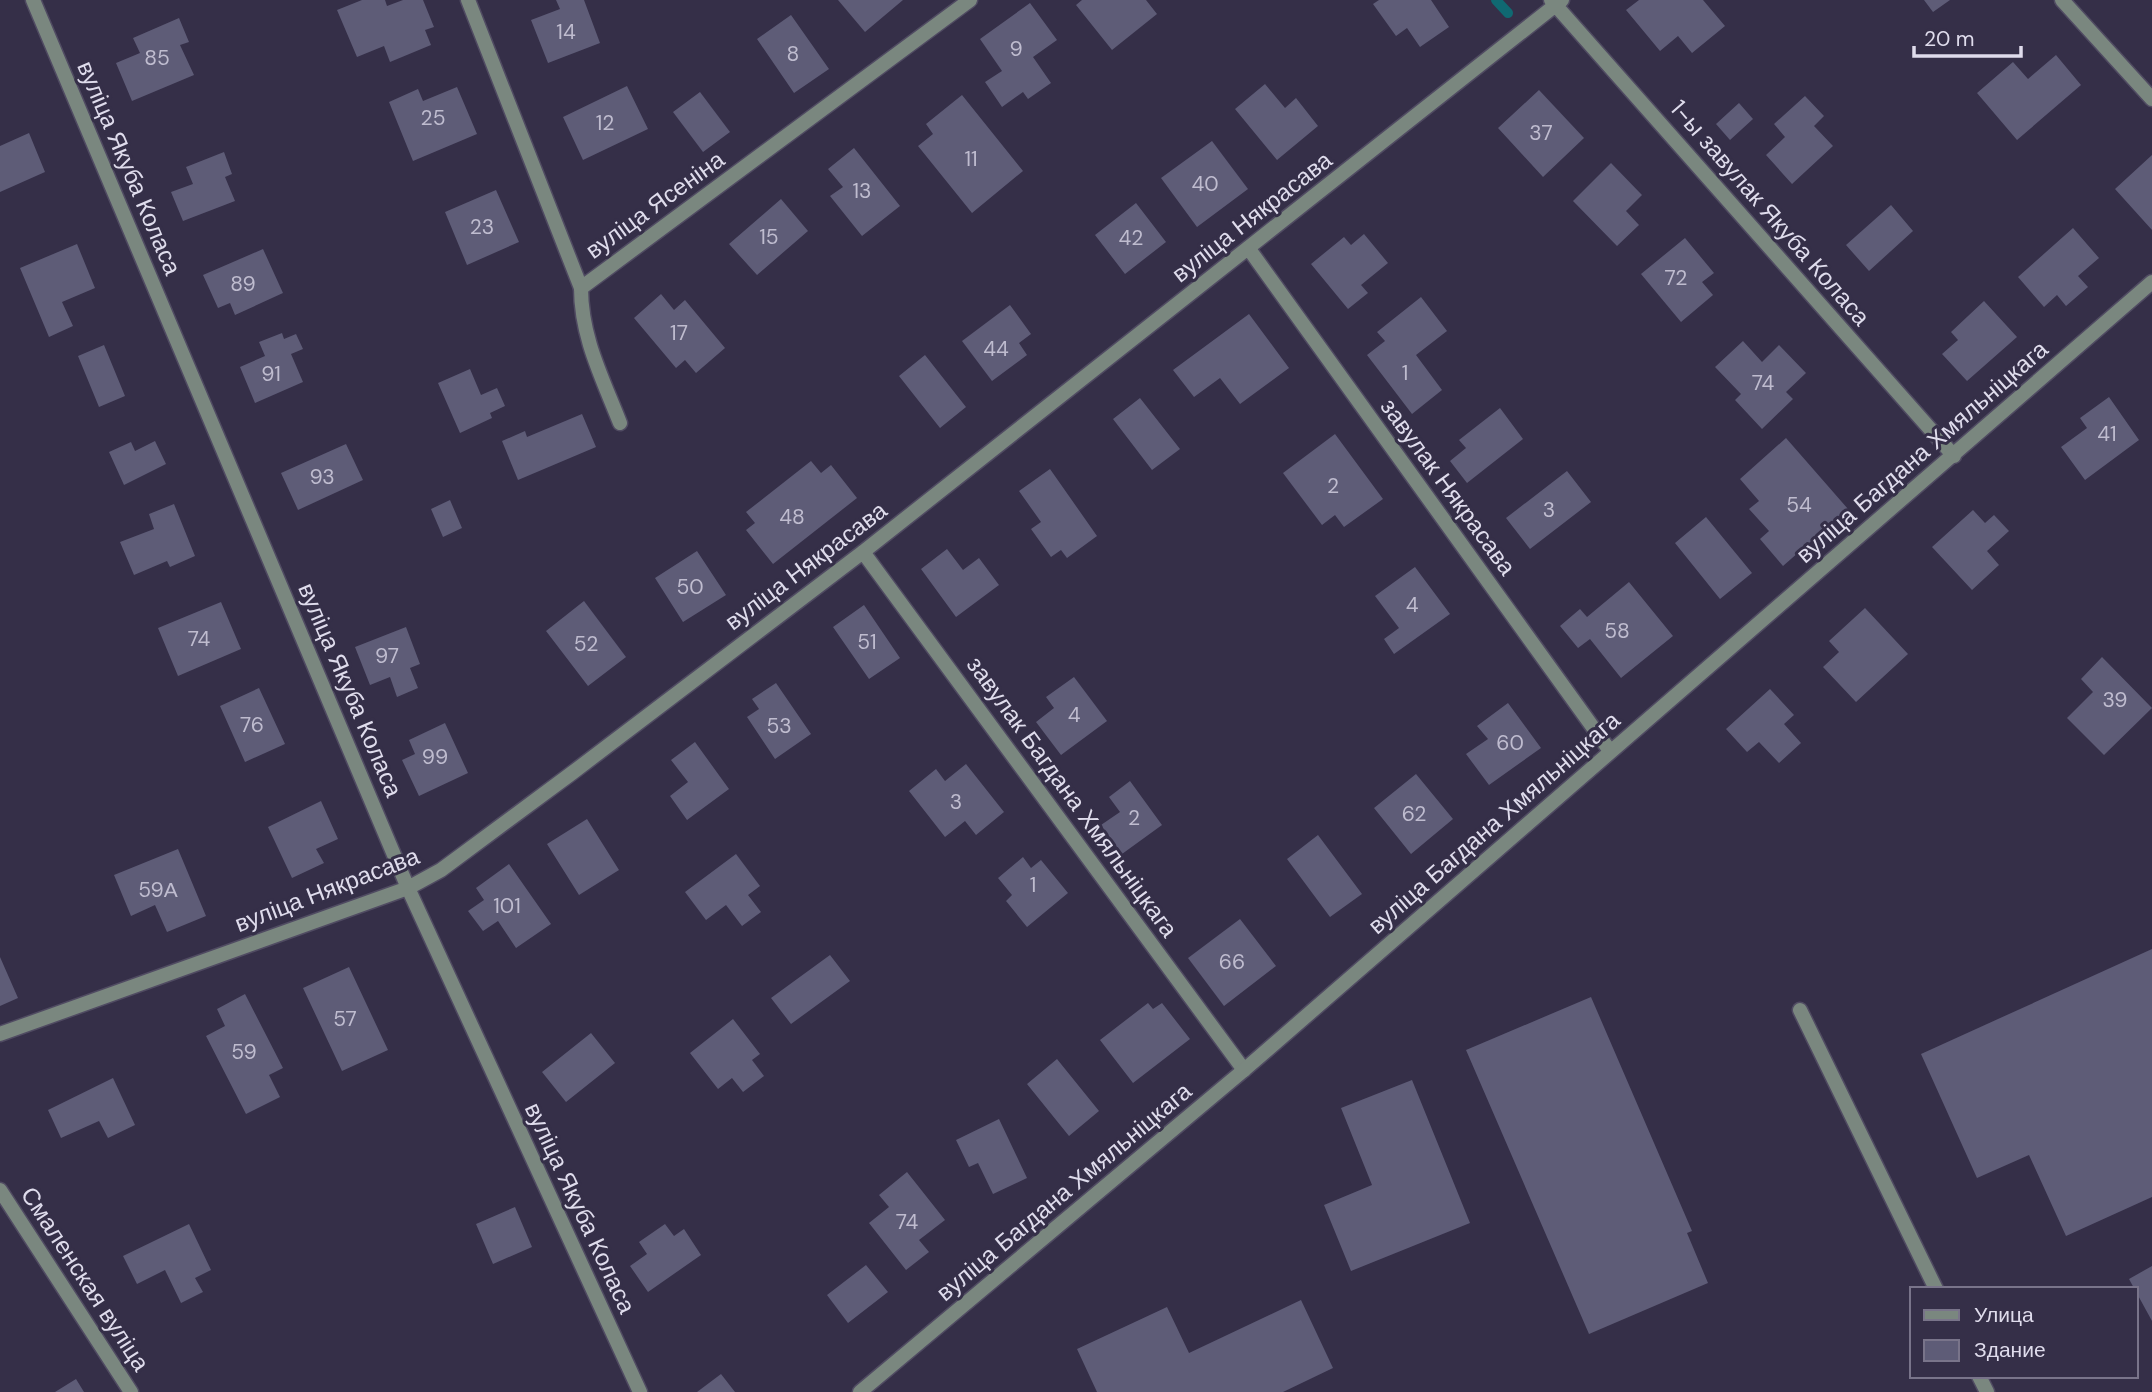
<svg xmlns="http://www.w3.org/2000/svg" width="2152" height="1392" font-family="'DM Sans',sans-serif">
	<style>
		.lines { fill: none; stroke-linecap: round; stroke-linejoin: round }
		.stream { stroke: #106972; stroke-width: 10 }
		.building { fill: #5e5c77 }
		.service-casing { stroke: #504b62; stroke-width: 17 }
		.minor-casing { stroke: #504b62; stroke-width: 17 }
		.tertiary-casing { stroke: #504b62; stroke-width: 17 }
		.service { stroke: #7a877f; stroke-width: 14 }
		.minor { stroke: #7a877f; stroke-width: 14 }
		.tertiary { stroke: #7a877f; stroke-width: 14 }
		.labels { text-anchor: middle; stroke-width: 6; stroke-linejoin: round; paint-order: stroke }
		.number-label { font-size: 21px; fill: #bfbccf }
		.street-label { font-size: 24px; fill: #dfdcec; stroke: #352f48 }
	</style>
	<rect width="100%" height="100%" fill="#352f48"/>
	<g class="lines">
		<path class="stream" d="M 1496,0 L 1508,13"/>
	</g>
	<path class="building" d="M 362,0 L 385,0 L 387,6 L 403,0 L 423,0 L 434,27 L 425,30 L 431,45 L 390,62 L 384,46 L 357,57 L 337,10 Z
		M 556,0 L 584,0 L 600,43 L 548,63 L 531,20 L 560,9 Z
		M 838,0 L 903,0 L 865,32 Z
		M 1082,0 L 1146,0 L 1157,14 L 1112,50 L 1076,5 Z
		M 1379,0 L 1431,0 L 1449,27 L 1420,47 L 1407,28 L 1396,36 L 1373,4 Z
		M 1639,0 L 1703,0 L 1725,26 L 1692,53 L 1678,36 L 1660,51 L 1626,10 Z
		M 1924,0 L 1950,0 L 1933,12 Z
		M 1030,3 L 1057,40 L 1033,57 L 1051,83 L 1028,99 L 1023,92 L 1002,107 L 985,82 L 1002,71 L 980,39 Z
		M 791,15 L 829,69 L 794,93 L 757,39 Z
		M 179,18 L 189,42 L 180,45 L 194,75 L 132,101 L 116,63 L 140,53 L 133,38 Z
		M 2056,55 L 2081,85 L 2017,140 L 1977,93 L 2013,62 L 2028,79 Z
		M 1265,84 L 1285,108 L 1296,98 L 1318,126 L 1277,160 L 1235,109 Z
		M 627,86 L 648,129 L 583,160 L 563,117 Z
		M 457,87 L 477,134 L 413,161 L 389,102 L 418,89 L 423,101 Z
		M 1539,90 L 1584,138 L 1543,177 L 1498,128 Z
		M 700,92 L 730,132 L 703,152 L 673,112 Z
		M 962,95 L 1023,171 L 972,213 L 918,146 L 933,134 L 926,124 Z
		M 1805,96 L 1824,116 L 1814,126 L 1833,146 L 1792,184 L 1766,155 L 1785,137 L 1774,124 Z
		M 1739,103 L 1753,119 L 1730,140 L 1716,124 Z
		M 29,133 L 45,172 L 0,192 L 0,146 Z
		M 1212,141 L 1248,189 L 1197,227 L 1161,178 Z
		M 854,148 L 900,206 L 862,236 L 830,196 L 843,187 L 828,169 Z
		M 224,152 L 232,174 L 225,177 L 235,201 L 183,221 L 171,192 L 193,184 L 186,167 Z
		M 2152,155 L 2152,230 L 2115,189 Z
		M 1611,163 L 1642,195 L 1626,211 L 1639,225 L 1617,246 L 1573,201 Z
		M 496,190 L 519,242 L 467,265 L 445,212 Z
		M 781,199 L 808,231 L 757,275 L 729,244 Z
		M 1136,203 L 1166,242 L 1125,274 L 1095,235 Z
		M 1891,205 L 1913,231 L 1869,271 L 1846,245 Z
		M 2073,228 L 2099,258 L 2078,276 L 2088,287 L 2066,306 L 2057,295 L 2044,307 L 2018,277 Z
		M 1364,234 L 1388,263 L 1361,285 L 1368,293 L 1348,309 L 1311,264 L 1344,237 L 1351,245 Z
		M 1685,238 L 1714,273 L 1702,282 L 1713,295 L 1681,322 L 1641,274 Z
		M 77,244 L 95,288 L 62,302 L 73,326 L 49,337 L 20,268 Z
		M 263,249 L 283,293 L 235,315 L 230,303 L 218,308 L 203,275 Z
		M 661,294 L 674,310 L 685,300 L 725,348 L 696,373 L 685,360 L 676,368 L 634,318 Z
		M 1421,297 L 1447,331 L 1416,355 L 1442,390 L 1412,414 L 1367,355 L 1385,341 L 1377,332 Z
		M 1984,301 L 2017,337 L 1967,381 L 1942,354 L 1958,340 L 1951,332 Z
		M 1010,305 L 1031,334 L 1019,343 L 1027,355 L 992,381 L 962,341 Z
		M 1249,314 L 1289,368 L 1240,404 L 1220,378 L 1194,397 L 1173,370 Z
		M 282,333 L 284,339 L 296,334 L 303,349 L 291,354 L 303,382 L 255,403 L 240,367 L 265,356 L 259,342 Z
		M 1743,341 L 1762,362 L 1779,345 L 1806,373 L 1786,392 L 1793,399 L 1762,429 L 1735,400 L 1741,394 L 1715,367 Z
		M 104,345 L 125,396 L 99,407 L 78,356 Z
		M 925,355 L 966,407 L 940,428 L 899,376 Z
		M 470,369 L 481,395 L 497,388 L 505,406 L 490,413 L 492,418 L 460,433 L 438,383 Z
		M 2109,397 L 2139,440 L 2085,480 L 2061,447 L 2087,428 L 2080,418 Z
		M 1140,398 L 1180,449 L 1152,470 L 1113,419 Z
		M 1500,408 L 1523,439 L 1467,483 L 1450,461 L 1466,448 L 1459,440 Z
		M 582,414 L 596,447 L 518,480 L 502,441 L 525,431 L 527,437 Z
		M 1335,434 L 1383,499 L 1344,527 L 1335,515 L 1322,525 L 1283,473 Z
		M 1786,438 L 1848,509 L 1783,566 L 1760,539 L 1769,531 L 1749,509 L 1759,501 L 1740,479 Z
		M 155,441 L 166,464 L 124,485 L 109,452 L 131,442 L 135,451 Z
		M 346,444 L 363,480 L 298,510 L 281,473 Z
		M 811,461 L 821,473 L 831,465 L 857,498 L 773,564 L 746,530 L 755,523 L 746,512 Z
		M 1050,469 L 1097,536 L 1067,558 L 1061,550 L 1051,557 L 1031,529 L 1041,522 L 1019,491 Z
		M 1567,471 L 1591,502 L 1530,549 L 1506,518 Z
		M 450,500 L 462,528 L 443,537 L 431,509 Z
		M 174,504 L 195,556 L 170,567 L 167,561 L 134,575 L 120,542 L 154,529 L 149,514 Z
		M 1973,510 L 1985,523 L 1994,515 L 2009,531 L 1987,551 L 1999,565 L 1972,590 L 1932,547 Z
		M 1706,517 L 1752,573 L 1720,599 L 1675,543 Z
		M 947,549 L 963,570 L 979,558 L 999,585 L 956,617 L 921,569 Z
		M 697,551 L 726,595 L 683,622 L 655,578 Z
		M 1415,567 L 1450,614 L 1394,654 L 1384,639 L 1399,628 L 1375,596 Z
		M 1629,582 L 1673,636 L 1621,678 L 1590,639 L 1578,648 L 1560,626 L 1580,609 L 1587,617 Z
		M 584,601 L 626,657 L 588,686 L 546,631 Z
		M 221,602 L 241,649 L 178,676 L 158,628 Z
		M 864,605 L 900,658 L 869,679 L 833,627 Z
		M 1865,608 L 1908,654 L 1856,702 L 1823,667 L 1839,652 L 1829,641 Z
		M 406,627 L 420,664 L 410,668 L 418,688 L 397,697 L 390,677 L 370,685 L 355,647 Z
		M 2102,657 L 2152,708 L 2104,755 L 2067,718 L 2093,692 L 2081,679 Z
		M 1074,677 L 1107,721 L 1061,755 L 1036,722 L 1054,708 L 1046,697 Z
		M 776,683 L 811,734 L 775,759 L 747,717 L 759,709 L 752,699 Z
		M 259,688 L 285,744 L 245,762 L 220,706 Z
		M 1770,689 L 1794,715 L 1784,724 L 1801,743 L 1779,763 L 1759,742 L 1747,752 L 1726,729 Z
		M 1508,703 L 1541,748 L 1489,785 L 1466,754 L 1488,739 L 1477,726 Z
		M 445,723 L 468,773 L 419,796 L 402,760 L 415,754 L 409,740 Z
		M 695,742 L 729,789 L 687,820 L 670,796 L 688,782 L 671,760 Z
		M 966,764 L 1004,812 L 976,835 L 965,821 L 945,837 L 909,791 L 936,769 L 945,781 Z
		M 1416,774 L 1453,819 L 1411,854 L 1374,808 Z
		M 1130,781 L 1162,825 L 1122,854 L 1101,825 L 1120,812 L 1109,797 Z
		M 321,801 L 338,839 L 316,849 L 324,863 L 292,878 L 268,827 Z
		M 587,819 L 619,870 L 579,895 L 547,844 Z
		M 1318,835 L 1362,894 L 1330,917 L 1287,859 Z
		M 178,849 L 206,916 L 167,932 L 155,905 L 131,916 L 114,875 Z
		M 736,854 L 760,886 L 748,895 L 761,912 L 742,926 L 726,905 L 706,920 L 685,892 Z
		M 1023,857 L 1031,868 L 1041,860 L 1068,893 L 1027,927 L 1006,901 L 1012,895 L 998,878 Z
		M 509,864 L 551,924 L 516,948 L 498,921 L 483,931 L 468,911 L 484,900 L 476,888 Z
		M 1240,919 L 1276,966 L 1224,1006 L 1188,958 Z
		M 2152,949 L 2152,1197 L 2066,1236 L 2029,1155 L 1977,1178 L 1921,1054 Z
		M 830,955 L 850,981 L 791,1024 L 771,998 Z
		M 0,957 L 18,998 L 0,1006 Z
		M 349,967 L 388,1050 L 342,1071 L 303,988 Z
		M 245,994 L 283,1068 L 269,1075 L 280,1097 L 246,1114 L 206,1036 L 225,1026 L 217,1009 Z
		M 1591,997 L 1692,1231 L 1687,1233 L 1708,1283 L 1589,1334 L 1466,1050 Z
		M 1148,1003 L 1153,1009 L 1162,1003 L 1190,1039 L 1133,1083 L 1100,1040 Z
		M 733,1019 L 760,1054 L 752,1060 L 764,1076 L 743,1092 L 732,1078 L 718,1089 L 690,1053 Z
		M 591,1033 L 615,1063 L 566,1102 L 542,1072 Z
		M 1057,1059 L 1099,1111 L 1069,1136 L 1027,1084 Z
		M 113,1078 L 135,1125 L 108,1138 L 99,1121 L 61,1138 L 48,1110 Z
		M 1412,1080 L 1470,1223 L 1351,1271 L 1324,1205 L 1372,1185 L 1341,1108 Z
		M 999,1119 L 1027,1178 L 993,1194 L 978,1163 L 969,1167 L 956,1140 Z
		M 907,1172 L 945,1220 L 919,1240 L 929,1252 L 906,1270 L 869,1223 L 889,1207 L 879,1195 Z
		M 515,1207 L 532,1247 L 493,1264 L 476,1224 Z
		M 189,1224 L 211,1270 L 195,1278 L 203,1292 L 181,1303 L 165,1270 L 137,1284 L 123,1256 Z
		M 665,1224 L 674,1236 L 684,1229 L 701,1255 L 648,1292 L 630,1266 L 647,1254 L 639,1242 Z
		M 866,1265 L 888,1292 L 848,1323 L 827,1295 Z
		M 2152,1266 L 2152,1321 L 2129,1279 Z
		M 1301,1300 L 1333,1368 L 1283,1392 L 1097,1392 L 1077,1349 L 1167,1307 L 1189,1353 Z
		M 721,1374 L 735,1392 L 697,1392 Z
		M 76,1379 L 84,1392 L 55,1392 Z"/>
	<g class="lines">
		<g class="service-casing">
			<path id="service" d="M 581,288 C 581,337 602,377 620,423
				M 1800,1010 L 1936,1289
				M 1979,1376 L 1987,1392"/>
		</g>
		<g class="minor-casing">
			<path id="minor" d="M 33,0 L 408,888 L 640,1392
				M 468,0 L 581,288 L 970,0
				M 1551,0 L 1954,456
				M 2062,0 L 2152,99
				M 1249,249 L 1610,751
				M 863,552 L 1244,1070
				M 0,1034 L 408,888 L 441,870 L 572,773 L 863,552 L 1562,0
				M 0,1190 L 131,1392"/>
		</g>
		<g class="tertiary-casing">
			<path id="tertiary" d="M 860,1392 L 1244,1070 L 2152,282"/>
		</g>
		<use href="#service" class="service"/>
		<use href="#minor" class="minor"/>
		<use href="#tertiary" class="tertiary"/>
	</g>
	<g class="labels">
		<g class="number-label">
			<text x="566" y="39">14</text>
			<text x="1016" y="56">9</text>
			<text x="793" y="61">8</text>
			<text x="157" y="65">85</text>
			<text x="433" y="125">25</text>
			<text x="605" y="130">12</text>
			<text x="1541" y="140">37</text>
			<text x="971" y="166">11</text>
			<text x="1205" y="191">40</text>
			<text x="862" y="198">13</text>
			<text x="482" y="234">23</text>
			<text x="769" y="244">15</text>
			<text x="1131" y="245">42</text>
			<text x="1676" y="285">72</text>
			<text x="243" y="291">89</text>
			<text x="679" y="340">17</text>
			<text x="996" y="356">44</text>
			<text x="1405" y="380">1</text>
			<text x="271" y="381">91</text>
			<text x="1763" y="390">74</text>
			<text x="2107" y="441">41</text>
			<text x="322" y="484">93</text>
			<text x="1333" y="493">2</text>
			<text x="1799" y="512">54</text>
			<text x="1549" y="517">3</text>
			<text x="792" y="524">48</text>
			<text x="690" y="594">50</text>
			<text x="1412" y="612">4</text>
			<text x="1617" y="638">58</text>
			<text x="199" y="646">74</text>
			<text x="867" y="649">51</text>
			<text x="586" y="651">52</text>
			<text x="387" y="663">97</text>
			<text x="2115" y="707">39</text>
			<text x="1074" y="722">4</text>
			<text x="252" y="732">76</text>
			<text x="779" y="733">53</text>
			<text x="1510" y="750">60</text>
			<text x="435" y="764">99</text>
			<text x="956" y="809">3</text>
			<text x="1414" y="821">62</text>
			<text x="1134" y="825">2</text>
			<text x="1033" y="892">1</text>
			<text x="158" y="897">59А</text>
			<text x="507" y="913">101</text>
			<text x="1232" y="969">66</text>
			<text x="345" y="1026">57</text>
			<text x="244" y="1059">59</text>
			<text x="907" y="1229">74</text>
		</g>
		<g class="street-label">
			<text transform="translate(129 168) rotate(67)" y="8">вуліца Якуба Коласа</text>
			<text transform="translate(655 205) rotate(-36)" y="8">вуліца Ясеніна</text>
			<text transform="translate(1770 213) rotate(49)" y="8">1-ы завулак Якуба Коласа</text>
			<text transform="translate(1252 217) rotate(-38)" y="8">вуліца Някрасава</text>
			<text transform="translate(1922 452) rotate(-41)" y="8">вуліца Багдана Хмяльніцкага</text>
			<text transform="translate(1448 487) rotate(54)" y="8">завулак Някрасава</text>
			<text transform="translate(806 566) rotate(-37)" y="8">вуліца Някрасава</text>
			<text transform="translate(350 690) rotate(67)" y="8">вуліца Якуба Коласа</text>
			<text transform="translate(1072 797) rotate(54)" y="8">завулак Багдана Хмяльніцкага</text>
			<text transform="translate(1494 823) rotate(-41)" y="8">вуліца Багдана Хмяльніцкага</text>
			<text transform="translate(327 890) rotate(-21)" y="8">вуліца Някрасава</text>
			<text transform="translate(1064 1192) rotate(-40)" y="8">вуліца Багдана Хмяльніцкага</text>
			<text transform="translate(580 1208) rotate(65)" y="8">вуліца Якуба Коласа</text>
			<text transform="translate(85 1279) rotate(57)" y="8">Смаленская вуліца</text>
		</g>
	</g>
	<rect x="1910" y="1287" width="228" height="91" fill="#352f48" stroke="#79748a" stroke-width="2"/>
	<rect x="1924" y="1310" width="35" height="10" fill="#7a877f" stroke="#79748a" stroke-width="2"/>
	<text x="1974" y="1322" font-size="21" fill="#dfdcec">Улица</text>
	<rect x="1924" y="1340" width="35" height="21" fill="#5e5c77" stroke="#79748a" stroke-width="2"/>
	<text x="1974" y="1357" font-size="21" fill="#dfdcec">Здание</text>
	<path d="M1914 46v10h107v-10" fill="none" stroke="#dfdcec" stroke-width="3.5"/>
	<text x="1924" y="46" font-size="21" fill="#dfdcec" stroke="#352f48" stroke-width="5" paint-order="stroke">20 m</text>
</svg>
